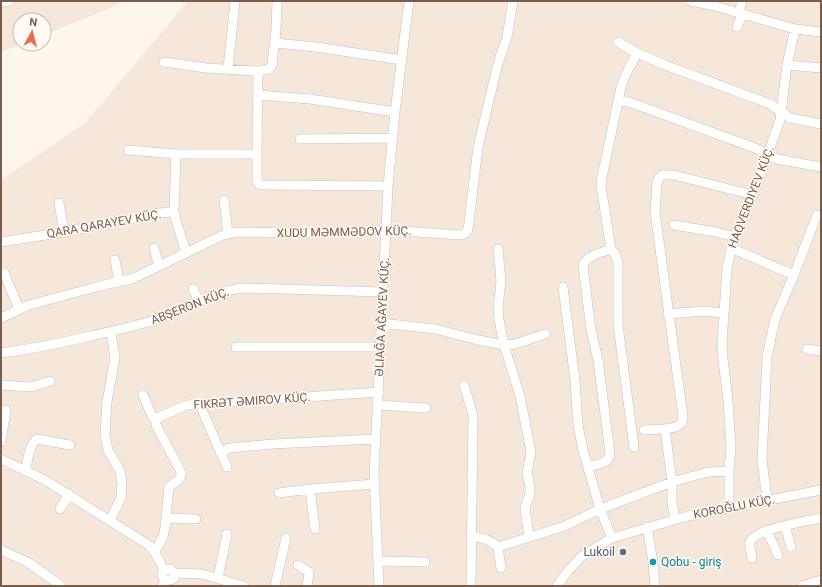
<svg xmlns="http://www.w3.org/2000/svg" width="822" height="587" font-family="Roboto,sans-serif">
	<style>
		.residential { fill: #f5e8da }
		.lines { fill: none; stroke-linecap: round; stroke-linejoin: round }
		.minor-casing { stroke: #d1beb0; stroke-width: 10 }
		.minor { stroke: #fff; stroke-width: 9 }
		.service-dot { fill: #5c6f8a; stroke: #fffaf3; stroke-width: 1.5 }
		.culture-dot { fill: #0f9aa8; stroke: #fffaf3; stroke-width: 1.5 }
		.labels { text-anchor: middle; stroke-width: 3; stroke-linejoin: round; paint-order: stroke }
		.street-label { font-size: 12px; fill: #7a5c4d; stroke: #fffaf3 }
		.service-label { font-size: 12px; fill: #4e5e75; stroke: #fffaf3; text-anchor: end }
		.culture-label { font-size: 12px; fill: #0d838f; stroke: #fffaf3; text-anchor: start }
	</style>
	<rect width="100%" height="100%" fill="#fdf6ec"/>
	<path class="residential" d="M 1,1 L 119,1 L 118,5 L 44,35 L 44,20 L 20,20 L 21,44 L 1,52 Z
		M 188,1 L 821,1 L 821,586 L 1,586 L 1,180 L 85,123 Z"/>
	<g class="lines">
		<g class="minor-casing">
			<path id="minor" d="M 690,1 L 711,5
				M 711,1 L 711,5 L 795,29 L 787,65 L 780,120 L 753,195 L 734,237 L 727,268 L 722,343 L 723,359 L 728,401 L 731,447 L 729,471 L 729,507
				M 1,3 L 9,1
				M 739,13 L 742,1
				M 737,27 L 742,15
				M 795,29 L 821,32
				M 618,42 L 637,53 L 665,65 L 770,104 L 790,118 L 821,124
				M 275,43 L 316,47 L 402,60
				M 164,62 L 206,68 L 258,71 L 269,69 L 272,65 L 276,30 L 277,1
				M 787,65 L 821,68
				M 228,69 L 235,1
				M 258,95 L 310,99 L 395,112
				M 618,101 L 629,102 L 755,148 L 777,159 L 821,167
				M 300,139 L 392,138
				M 128,150 L 176,154
				M 257,154 L 258,71
				M 224,200 L 228,234
				M 59,203 L 64,232
				M 174,212 L 176,220 L 186,253
				M 674,225 L 716,232 L 734,237
				M 1,242 L 64,232 L 159,213 L 174,212 L 176,154 L 257,154 L 257,181 L 259,184 L 263,185 L 388,186
				M 154,248 L 159,266
				M 731,248 L 794,275
				M 498,249 L 501,281 L 498,308 L 499,320 L 504,345 L 520,396 L 531,452 L 527,473 L 530,487 L 530,494 L 526,504 L 525,509 L 529,537
				M 611,249 L 615,254 L 618,263 L 618,325 L 634,447
				M 115,260 L 119,281
				M 4,273 L 19,309
				M 563,287 L 575,380 L 578,425 L 583,450 L 600,509 L 612,538
				M 193,289 L 199,301
				M 668,314 L 703,311 L 724,313
				M 1,318 L 29,305 L 100,286 L 134,278 L 223,235 L 237,232 L 308,233 L 387,230 L 460,235 L 464,234 L 468,230 L 478,147 L 498,63 L 507,37 L 513,1
				M 381,323 L 435,329 L 478,340 L 504,345 L 515,344 L 545,334
				M 236,347 L 380,347
				M 807,349 L 821,351
				M 1,353 C 31,349 61,343 91,336 C 113,331 136,326 158,319 C 187,309 212,291 243,288 L 383,292
				M 1,385 L 31,387 L 50,381
				M 464,385 L 473,415 L 471,586
				M 143,395 L 152,416 L 156,421
				M 201,404 L 203,412 L 227,467
				M 378,405 L 426,408
				M 644,430 L 665,429
				M 1,441 L 6,410
				M 220,452 L 230,448 L 272,444 L 376,439
				M 1,459 L 45,480 L 150,546 C 156,553 159,561 164,570
				M 588,467 C 597,464 610,464 610,453 L 598,360 L 591,330 L 583,266 C 586,255 601,253 611,249 L 601,186 L 602,177 L 621,87 L 626,74 L 637,53
				M 25,471 C 28,461 29,444 37,439 L 70,445
				M 310,489 L 315,529
				M 279,493 L 310,489 L 375,484
				M 767,500 L 762,459 L 767,357 L 775,319 L 794,275 L 817,215
				M 60,509 L 69,494
				M 166,518 L 196,519
				M 675,519 L 672,502 L 672,482 L 665,429 C 674,427 682,428 683,417 L 655,212 L 657,183 L 659,178 L 663,175 L 674,175 L 753,195
				M 110,520 L 121,498 L 122,483 L 120,471 L 108,450 L 105,435 L 107,402 L 115,358 L 111,332
				M 785,526 L 791,547
				M 647,527 L 653,562 L 655,586
				M 767,530 L 778,555
				M 472,537 C 482,537 490,539 498,547 L 565,526 L 600,509 L 672,482 L 708,472 L 729,471
				M 498,547 L 501,568
				M 1,550 L 29,563 L 61,586
				M 155,552 L 163,537 L 165,528 L 169,487 C 175,481 182,481 181,472 L 156,425 L 156,421 L 159,417 L 187,405 L 201,404 L 379,392
				M 752,558 C 751,553 749,546 750,542 C 754,529 808,521 821,518
				M 378,561 L 425,562
				M 298,565 L 309,572 L 307,586
				M 174,573 L 202,574 L 244,586
				M 218,578 L 227,534
				M 162,586 L 166,580 L 171,580 L 174,578 L 174,573 L 170,569 L 164,570 L 162,574 L 163,578 L 166,580
				M 275,586 L 286,538
				M 379,586 L 374,473 L 388,186 L 395,112 L 409,1
				M 557,586 L 569,570 L 582,556 L 612,538 L 688,516 L 821,490
				M 802,586 L 821,580"/>
		</g>
		<use href="#minor" class="minor"/>
	</g>
	<circle class="service-dot" cx="623" cy="552" r="4"/>
	<circle class="culture-dot" cx="653" cy="562" r="4"/>
	<g class="labels">
		<g class="street-label">
			<text transform="translate(751 197) rotate(-69)" y="4">HAQVERDIYEV KÜÇ.</text>
			<text transform="translate(104 224) rotate(-10)" y="4">QARA QARAYEV KÜÇ.</text>
			<text transform="translate(344 232) rotate(-1)" y="4">XUDU MƏMMƏDOV KÜÇ.</text>
			<text transform="translate(190 306) rotate(-21)" y="4">ABŞERON KÜÇ.</text>
			<text transform="translate(382 317) rotate(-87)" y="4">ƏLIAĞA AĞAYEV KÜÇ.</text>
			<text transform="translate(252 401) rotate(-4)" y="4">FIKRƏT ƏMIROV KÜÇ.</text>
			<text transform="translate(734 507) rotate(-11)" y="4">KOROĞLU KÜÇ.</text>
		</g>
		<g class="service-label">
			<text x="615" y="556">Lukoil</text>
		</g>
		<g class="culture-label">
			<text x="661" y="566">Qobu - giriş</text>
		</g>
	</g>
	<rect width="822" height="587" fill="none" stroke="#7a5c4d" stroke-width="4"/>
	<g transform="translate(32 32) rotate(7)"><circle r="19" fill="#fffaf3" stroke="#cabbb1"/>
	<path d="M0-3L7 15L0 10L-7 15Z" fill="#e76f51"/>
	<text y="-6" font-size="11" font-weight="bold" text-anchor="middle" fill="#7a5c4d">N</text>
	</g>
</svg>
